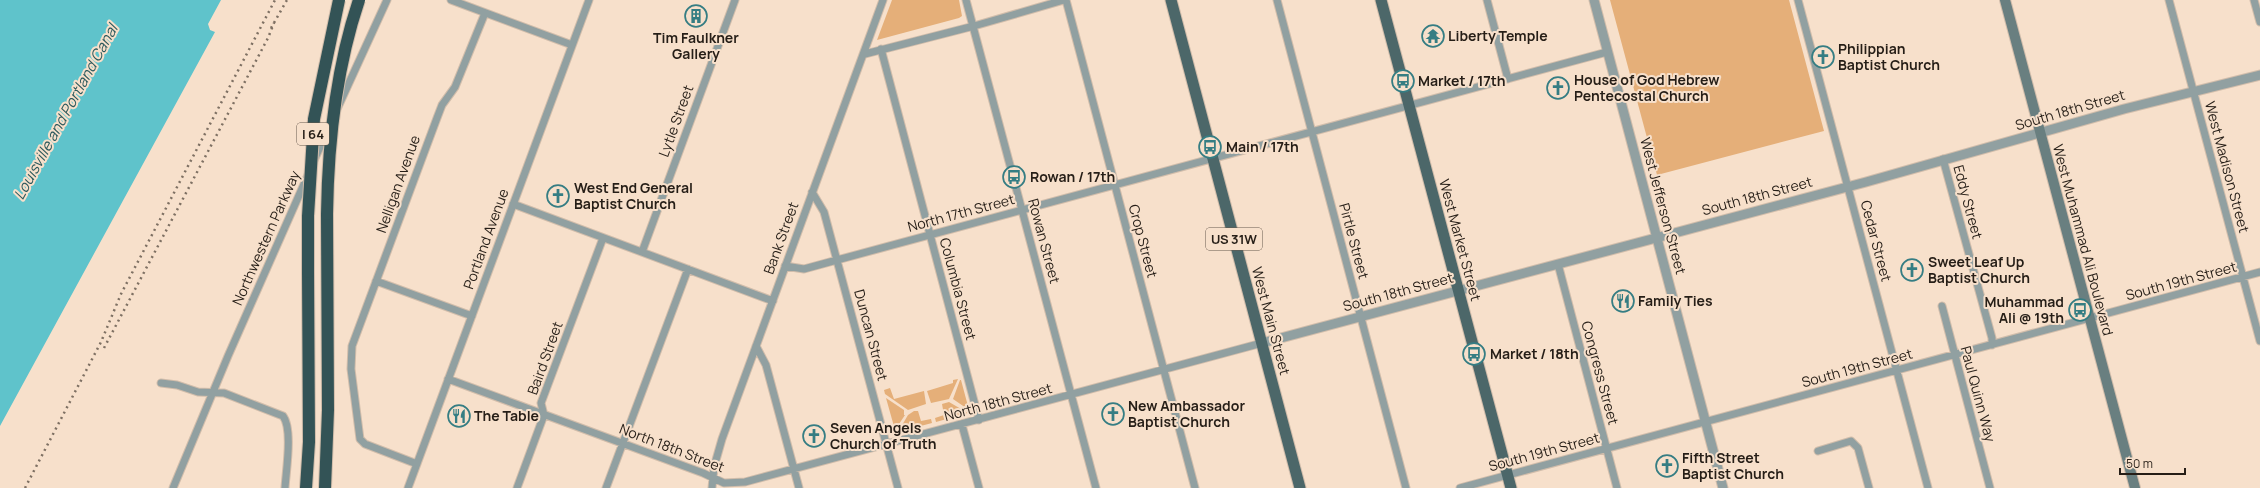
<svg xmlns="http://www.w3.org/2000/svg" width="2260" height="488" font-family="Manrope,sans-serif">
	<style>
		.green { fill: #e5af79 }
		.water { fill: #5fc3cb }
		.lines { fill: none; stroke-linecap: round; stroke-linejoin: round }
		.minor-casing { stroke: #d1bdab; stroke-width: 9 }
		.tertiary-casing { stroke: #d1bdab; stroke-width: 11 }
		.secondary-casing { stroke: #d1bdab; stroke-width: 12 }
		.primary-casing { stroke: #d1bdab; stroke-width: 13 }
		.motorway-casing { stroke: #d1bdab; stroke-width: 14 }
		.minor { stroke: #91a0a1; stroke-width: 7 }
		.tertiary { stroke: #91a0a1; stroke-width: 9 }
		.secondary { stroke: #697f80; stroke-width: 10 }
		.primary { stroke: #4c6769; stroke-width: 11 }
		.motorway { stroke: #335356; stroke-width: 12 }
		.rail { stroke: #7e7063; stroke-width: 2.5; stroke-dasharray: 2 4; stroke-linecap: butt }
		.motorway-bridge-casing { stroke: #d1bdab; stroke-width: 14; stroke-linecap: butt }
		.motorway-bridge { stroke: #335356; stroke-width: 12 }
		.labels { text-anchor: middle; stroke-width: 4; stroke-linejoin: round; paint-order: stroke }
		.shield { fill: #f7e0cb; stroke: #65584d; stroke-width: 1 }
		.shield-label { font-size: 13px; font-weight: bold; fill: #261e17 }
		.poi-label { font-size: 14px; font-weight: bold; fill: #261e17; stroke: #f7e0cb; text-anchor: start }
		.street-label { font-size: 14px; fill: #261e17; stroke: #f7e0cb }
		.water-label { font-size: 15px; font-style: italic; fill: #2c595c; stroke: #f7e0cb }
	</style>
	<rect width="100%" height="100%" fill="#f7e0cb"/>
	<path class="green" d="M 892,0 L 959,0 L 962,16 L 959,18 L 877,40 Z
		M 1610,0 L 1789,0 L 1824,131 L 1657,175 Z
		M 958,379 L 949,399 L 931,403 L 927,391 L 953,383 L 953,380 Z
		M 960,380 L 961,380 L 969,410 L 953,399 Z
		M 890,388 L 894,399 L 924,391 L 926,404 L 908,410 L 885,394 L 884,390 Z
		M 886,398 L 904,410 L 904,415 L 905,415 L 895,430 Z
		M 949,402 L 968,413 L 936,422 L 935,418 L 944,415 L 942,404 Z
		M 914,411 L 918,411 L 921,421 L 931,419 L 932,423 L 898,432 L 908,415 Z"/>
	<path class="water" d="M 0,0 L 221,0 L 208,24 L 210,30 L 215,32 L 0,426 Z"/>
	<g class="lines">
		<g class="minor-casing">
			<path id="minor" d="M 451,0 L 572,45
				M 966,0 L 1096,488
				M 1066,0 L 1195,488
				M 1277,0 L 1406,488
				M 1487,0 L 1508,79
				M 1798,0 L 1928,488
				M 2169,0 L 2260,341
				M 2254,0 L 2260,22
				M 881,49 L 979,420
				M 865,54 L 974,26 L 1064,0
				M 338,107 L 387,0
				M 1943,159 L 1992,338 L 1992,345
				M 314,160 L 329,128
				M 812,192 L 824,212 L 898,488
				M 513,204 L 773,301
				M 642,252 L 735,0
				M 1558,264 L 1617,488
				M 785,266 L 804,269 L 837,260 L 1607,52
				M 376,281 L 472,316
				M 1942,306 L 1990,488
				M 756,346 L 766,365 L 799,488
				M 448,379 L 703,473 L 724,483 L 745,482 L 1262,343
				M 161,383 L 177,385 L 198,392 L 224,393 L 283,416 C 293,429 286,471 285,488
				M 962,425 L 979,488
				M 1818,451 L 1851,441 L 1858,448 L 1869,488
				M 417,464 L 365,444 L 360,439 L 351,369 L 352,346 L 437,118 L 442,105 L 455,87 L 485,13
				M 173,488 L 228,356 L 308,175
				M 408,488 L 589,0
				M 517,488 L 544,415 L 541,403 L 603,238
				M 606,488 L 688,269
				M 712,488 L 714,467 L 722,439 L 883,0
				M 1460,488 L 2260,272"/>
		</g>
		<g class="tertiary-casing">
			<path id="tertiary" d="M 1594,0 L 1723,488
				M 1262,343 L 1866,182 L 2124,109 L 2260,75"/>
		</g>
		<g class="secondary-casing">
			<path id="secondary" d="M 2005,0 L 2135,488"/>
		</g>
		<g class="primary-casing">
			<path id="primary" d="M 1171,0 L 1300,488
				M 1381,0 L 1511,488"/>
		</g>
		<g class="motorway-casing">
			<path id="motorway" d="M 306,488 L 309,442 L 308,272
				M 325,488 L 328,410 L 327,214"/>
		</g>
		<use href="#minor" class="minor"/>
		<use href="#tertiary" class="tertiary"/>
		<use href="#secondary" class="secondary"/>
		<use href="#primary" class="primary"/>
		<use href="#motorway" class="motorway"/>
		<path class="rail" d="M 271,28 L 287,0
			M 104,348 L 268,38 L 274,23
			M 25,488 L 101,342 L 121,294 L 275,0"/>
		<g class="motorway-bridge-casing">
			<path id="motorway-bridge" d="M 327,214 C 328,143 336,68 359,0
				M 308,272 L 308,216 L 314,119 L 339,0"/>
		</g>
		<use href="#motorway-bridge" class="motorway-bridge"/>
	</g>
	<defs>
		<g id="building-ring" transform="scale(1.15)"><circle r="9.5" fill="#f7e0cb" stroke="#357d83" stroke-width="1.5"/><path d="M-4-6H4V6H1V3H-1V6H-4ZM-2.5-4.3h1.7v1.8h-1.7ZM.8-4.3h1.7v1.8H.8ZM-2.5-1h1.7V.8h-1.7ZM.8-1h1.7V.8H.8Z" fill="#357d83"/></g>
		<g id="temple-ring" transform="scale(1.15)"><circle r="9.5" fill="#f7e0cb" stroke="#357d83" stroke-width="1.5"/><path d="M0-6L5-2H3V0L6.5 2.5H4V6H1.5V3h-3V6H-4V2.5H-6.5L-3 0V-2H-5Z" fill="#357d83"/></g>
		<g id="church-ring" transform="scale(1.15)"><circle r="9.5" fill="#f7e0cb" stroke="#357d83" stroke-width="1.5"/><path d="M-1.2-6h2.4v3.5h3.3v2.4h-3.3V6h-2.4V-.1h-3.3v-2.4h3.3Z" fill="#357d83"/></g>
		<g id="bus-ring" transform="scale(1.15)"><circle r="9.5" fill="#f7e0cb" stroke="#357d83" stroke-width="1.5"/><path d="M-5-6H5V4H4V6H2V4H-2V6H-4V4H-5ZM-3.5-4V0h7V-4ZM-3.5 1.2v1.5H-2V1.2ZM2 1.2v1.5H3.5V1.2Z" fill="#357d83"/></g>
		<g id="restaurant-ring" transform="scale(1.15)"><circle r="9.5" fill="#f7e0cb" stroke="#357d83" stroke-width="1.5"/><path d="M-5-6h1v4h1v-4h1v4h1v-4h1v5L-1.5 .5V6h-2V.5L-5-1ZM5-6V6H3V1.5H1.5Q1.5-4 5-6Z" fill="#357d83"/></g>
	</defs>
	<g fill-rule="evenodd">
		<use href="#building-ring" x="696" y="16"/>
		<use href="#temple-ring" x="1433" y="36"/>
		<use href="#church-ring" x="1823" y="57"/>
		<use href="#bus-ring" x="1403" y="81"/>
		<use href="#church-ring" x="1558" y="88"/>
		<use href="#bus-ring" x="1210" y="147"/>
		<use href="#bus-ring" x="1014" y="177"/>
		<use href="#church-ring" x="558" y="196"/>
		<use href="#church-ring" x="1912" y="270"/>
		<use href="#restaurant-ring" x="1623" y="301"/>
		<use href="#bus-ring" x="2080" y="310"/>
		<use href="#bus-ring" x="1474" y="354"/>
		<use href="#church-ring" x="1113" y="414"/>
		<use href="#restaurant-ring" x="459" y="416"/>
		<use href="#church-ring" x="814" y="436"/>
		<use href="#church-ring" x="1667" y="466"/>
	</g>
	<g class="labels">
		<g class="shield">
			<rect x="297" y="123" width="32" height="22" rx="3"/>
			<rect x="1206" y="228" width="56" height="22" rx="3"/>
		</g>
		<g class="shield-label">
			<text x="313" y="139">I 64</text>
			<text x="1234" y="244">US 31W</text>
		</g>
		<g class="poi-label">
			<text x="1448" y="41">Liberty Temple</text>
			<text x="696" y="43" text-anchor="middle">Tim Faulkner<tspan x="696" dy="16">Gallery</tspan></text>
			<text x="1838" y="54">Philippian<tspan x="1838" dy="16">Baptist Church</tspan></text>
			<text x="1574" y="85">House of God Hebrew<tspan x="1574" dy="16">Pentecostal Church</tspan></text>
			<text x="1418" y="86">Market / 17th</text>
			<text x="1226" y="152">Main / 17th</text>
			<text x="1030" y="182">Rowan / 17th</text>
			<text x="574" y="193">West End General<tspan x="574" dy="16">Baptist Church</tspan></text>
			<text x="1928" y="267">Sweet Leaf Up<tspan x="1928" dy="16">Baptist Church</tspan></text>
			<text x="1638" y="306">Family Ties</text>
			<text x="2064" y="307" text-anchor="end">Muhammad<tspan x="2064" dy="16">Ali @ 19th</tspan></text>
			<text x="1490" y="359">Market / 18th</text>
			<text x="1128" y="411">New Ambassador<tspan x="1128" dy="16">Baptist Church</tspan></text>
			<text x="474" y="421">The Table</text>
			<text x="830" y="433">Seven Angels<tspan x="830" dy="16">Church of Truth</tspan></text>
			<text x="1682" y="463">Fifth Street<tspan x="1682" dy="16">Baptist Church</tspan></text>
		</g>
		<g class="street-label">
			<text transform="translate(2070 110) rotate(-16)" y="5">South 18th Street</text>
			<text transform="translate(676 121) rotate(-70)" y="5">Lytle Street</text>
			<text transform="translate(2227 167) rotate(75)" y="5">West Madison Street</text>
			<text transform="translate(398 184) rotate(-70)" y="5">Nelligan Avenue</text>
			<text transform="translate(1757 196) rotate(-15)" y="5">South 18th Street</text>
			<text transform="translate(1968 202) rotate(75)" y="5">Eddy Street</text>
			<text transform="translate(1663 206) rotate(75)" y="5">West Jefferson Street</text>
			<text transform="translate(961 213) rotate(-15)" y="5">North 17th Street</text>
			<text transform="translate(266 238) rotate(-66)" y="5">Northwestern Parkway</text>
			<text transform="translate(781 238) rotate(-70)" y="5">Bank Street</text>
			<text transform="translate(486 239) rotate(-70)" y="5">Portland Avenue</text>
			<text transform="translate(1460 240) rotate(75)" y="5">West Market Street</text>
			<text transform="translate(2083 240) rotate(75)" y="5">West Muhammad Ali Boulevard</text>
			<text transform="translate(1044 241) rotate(75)" y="5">Rowan Street</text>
			<text transform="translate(1143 241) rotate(75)" y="5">Crop Street</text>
			<text transform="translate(1354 241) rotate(75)" y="5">Pirtle Street</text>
			<text transform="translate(1876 241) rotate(75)" y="5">Cedar Street</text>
			<text transform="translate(2181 281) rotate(-15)" y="5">South 19th Street</text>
			<text transform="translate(958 289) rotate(75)" y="5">Columbia Street</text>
			<text transform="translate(1398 292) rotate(-15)" y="5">South 18th Street</text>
			<text transform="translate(1271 321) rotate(75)" y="5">West Main Street</text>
			<text transform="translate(871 335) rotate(75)" y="5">Duncan Street</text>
			<text transform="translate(545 358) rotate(-70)" y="5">Baird Street</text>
			<text transform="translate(1857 368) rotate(-15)" y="5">South 19th Street</text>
			<text transform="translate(1600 373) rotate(75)" y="5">Congress Street</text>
			<text transform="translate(1978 394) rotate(75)" y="5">Paul Quinn Way</text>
			<text transform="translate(998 402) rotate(-15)" y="5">North 18th Street</text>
			<text transform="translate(672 448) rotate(21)" y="5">North 18th Street</text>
			<text transform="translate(1544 452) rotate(-15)" y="5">South 19th Street</text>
		</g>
		<g class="water-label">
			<text transform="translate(66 112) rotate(-61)" y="5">Louisville and Portland Canal</text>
		</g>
	</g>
	<path d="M2120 468v6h65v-6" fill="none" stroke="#261e17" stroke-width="2"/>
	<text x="2126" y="468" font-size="12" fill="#261e17" stroke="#f7e0cb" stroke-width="3" paint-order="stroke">50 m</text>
</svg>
